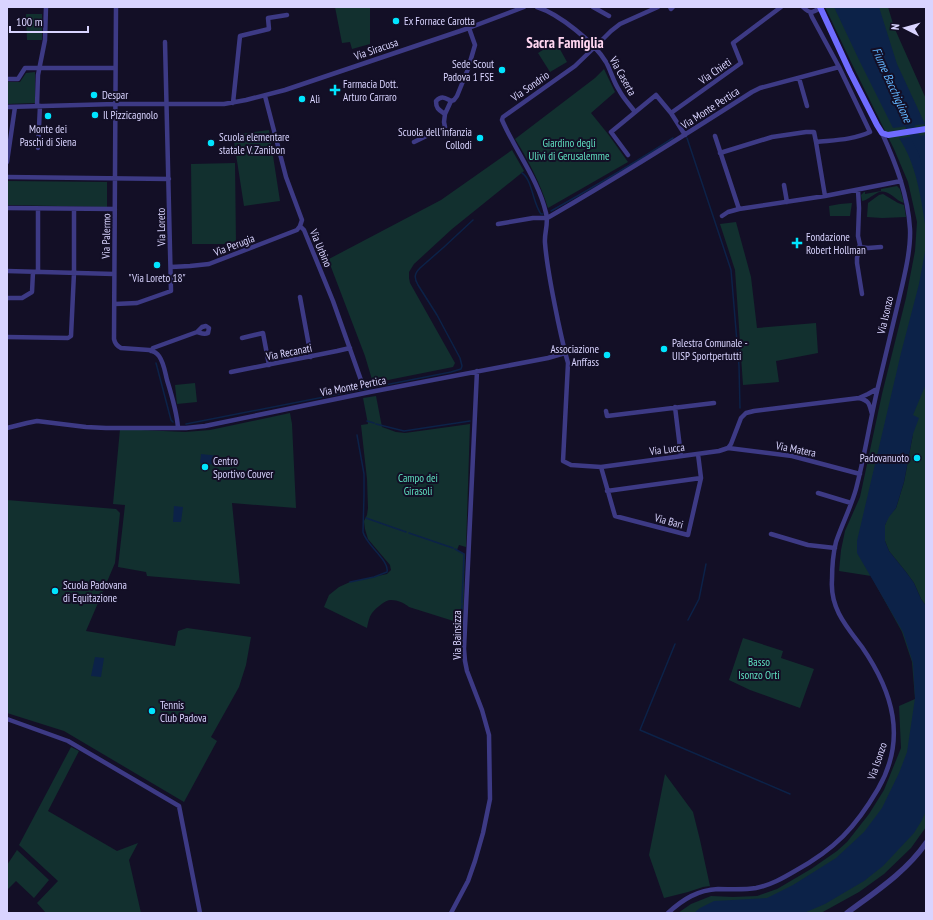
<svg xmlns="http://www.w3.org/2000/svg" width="933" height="920" font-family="'PT Sans Narrow',sans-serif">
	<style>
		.green { fill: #12302f }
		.water { fill: #0c2248 }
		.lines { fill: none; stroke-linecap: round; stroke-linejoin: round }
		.stream { stroke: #0c2248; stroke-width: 1.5 }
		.river { stroke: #0c2248; stroke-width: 9 }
		.minor { stroke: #3d3a85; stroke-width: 4.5 }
		.tertiary { stroke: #3d3a85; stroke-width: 5.5 }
		.secondary { stroke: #6f6bff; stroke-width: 6 }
		.poi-dot { fill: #00e5ff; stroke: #130f26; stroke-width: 1.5 }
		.labels { text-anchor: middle; stroke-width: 4; stroke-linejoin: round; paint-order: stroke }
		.poi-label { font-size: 11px; fill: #d9d4ff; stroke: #130f26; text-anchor: start }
		.street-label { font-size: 11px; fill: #d9d4ff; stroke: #130f26 }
		.park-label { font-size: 11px; fill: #5fe0c0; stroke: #130f26 }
		.water-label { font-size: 12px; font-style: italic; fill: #62b6ff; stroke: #130f26 }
		.district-label { font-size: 15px; font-weight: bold; fill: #ffd6f0; stroke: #130f26 }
	</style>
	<rect width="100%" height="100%" fill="#130f26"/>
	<path class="green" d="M 335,7 L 370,7 L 370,44 L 352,49 L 350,42 L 342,43 Z
		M 825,7 L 888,7 L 894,27 L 926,99 L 926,606 L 921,599 L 914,583 L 906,572 L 889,551 L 885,541 L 885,525 L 888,517 L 896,508 L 904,482 L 913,434 L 883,530 L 882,539 L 889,552 L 926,614 L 926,827 L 911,848 L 884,874 L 859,892 L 821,913 L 678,913 L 691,904 L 711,896 L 733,897 L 757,896 L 777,889 L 811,869 L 837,851 L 847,842 L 869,814 L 884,790 L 901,748 L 899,706 L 915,699 L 912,662 L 902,632 L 871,576 L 839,571 L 841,550 L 845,531 L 860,497 L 882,394 L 906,298 L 915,251 L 917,222 L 908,182 L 894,149 L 851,62 Z
		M 26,14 L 42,14 L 42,40 L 27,40 Z
		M 556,42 L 567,62 L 550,72 L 538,53 Z
		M 604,69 L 615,92 L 591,113 L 608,134 L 628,162 L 548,208 C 540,183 529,161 515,139 L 595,78 Z
		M 35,72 L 35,103 L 7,104 L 7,82 L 20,82 L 26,73 Z
		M 269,130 L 280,201 L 244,206 L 233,135 Z
		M 512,150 L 524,171 L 452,229 L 414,264 L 409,272 L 409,278 L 410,283 L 455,363 L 453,367 L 373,383 L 365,356 L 331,267 L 327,260 L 441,200 Z
		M 235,163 L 236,244 L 192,244 L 191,164 Z
		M 8,181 L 107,182 L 107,207 L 7,205 Z
		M 897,186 L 900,189 L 904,203 C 894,200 888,187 877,193 C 871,196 868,200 862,201 L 861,195 L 864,192 L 865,192 L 865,194 L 881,191 L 881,189 Z
		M 883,194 L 898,203 L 904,205 L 906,217 L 882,218 L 867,217 L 868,203 L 879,195 Z
		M 852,203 L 850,216 L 830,216 L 829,206 L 840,204 Z
		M 736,222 L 751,277 L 757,328 L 816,323 L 818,353 L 776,361 L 779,382 L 743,385 L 735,270 L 720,224 Z
		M 195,383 L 197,402 L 177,404 L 175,385 Z
		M 376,396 L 382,427 L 396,432 L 405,433 L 470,424 L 466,547 L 459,545 L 457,550 L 465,554 L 463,624 L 409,607 C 404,603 398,600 391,600 C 385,600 376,608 372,613 C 369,617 368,623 367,628 L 324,607 L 329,595 L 339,587 L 350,582 L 387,574 L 391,570 L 390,565 L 368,539 L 365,529 L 364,521 L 367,515 L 368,508 L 367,479 L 361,425 L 368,424 L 363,398 Z
		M 290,413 L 292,424 L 296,508 L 232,503 L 240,584 L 147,576 L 146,572 L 118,567 L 125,505 L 113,504 L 120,429 L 185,432 L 210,430 Z
		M 7,500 L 116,509 L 120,513 L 115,563 L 86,631 L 175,646 L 178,631 L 187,628 L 251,637 L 246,665 L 239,687 L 211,737 L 217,741 L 184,802 L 64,731 L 7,713 Z
		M 743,638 L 783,651 L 781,658 L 814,669 L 800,708 L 750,690 L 729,680 Z
		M 71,747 L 79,751 L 48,811 L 117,851 L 138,843 L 129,860 L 141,913 L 46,913 L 37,903 L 58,881 L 19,845 Z
		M 665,774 L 693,812 L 700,840 L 710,886 L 703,887 L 688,892 L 664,898 L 649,855 Z
		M 17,850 L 49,880 L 34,898 L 16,881 L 7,890 L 7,865 Z"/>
	<path class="water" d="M 834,7 L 879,7 L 897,64 L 925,124 L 893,128 L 860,62 Z
		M 926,135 L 926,230 C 921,199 917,165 899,138 Z
		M 926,246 L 926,384 L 913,415 L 919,418 L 913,434 L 904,482 L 896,508 L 889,517 L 885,525 L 885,541 L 889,551 L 906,572 L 914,583 L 921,599 L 926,606 L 926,811 L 922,820 L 914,833 L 883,866 L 864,881 L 825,904 L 804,913 L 694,913 L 700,908 L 714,901 L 767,898 L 793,885 L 836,858 L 864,832 L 882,808 L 899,773 L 907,752 L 915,698 L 913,663 L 903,632 L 857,553 L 857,541 L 901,353 L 919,284 Z
		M 201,454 L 219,456 L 218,465 L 200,463 Z
		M 174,506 L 183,507 L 181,522 L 173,522 Z
		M 95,657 L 104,658 L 101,677 L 91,676 Z"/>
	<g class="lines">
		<path class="stream" d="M 687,138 L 731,270 L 739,366 L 740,408
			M 522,173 C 532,179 533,204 541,214 L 543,214
			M 551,211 C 592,188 633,164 673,138
			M 156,363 L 171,420 L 173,422
			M 367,421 L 374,423
			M 186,424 L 451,372 L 461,369 L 462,366 L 460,358 L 437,315 L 418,285 C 414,278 414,274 420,268 L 444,247 L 473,220
			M 376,424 L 404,431 L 470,421
			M 366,518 L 406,532
			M 409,533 L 453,548
			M 455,549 L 464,554 L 462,603
			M 350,582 L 374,577 L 387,572 C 390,561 366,545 363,532 L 364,495 L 364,474 L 357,435
			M 688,620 L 699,599 L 706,564
			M 461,623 L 462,605
			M 675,644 L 640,730 L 790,794"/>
		<path class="river" d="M 905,116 L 923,152 L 926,164"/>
		<path class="minor" d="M 116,7 L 114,339 C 115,344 117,346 121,348 L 149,350 C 153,351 157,353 159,356 C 164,363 165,372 167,380 C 172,396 177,412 178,428
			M 537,7 C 559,14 594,42 606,62 C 611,71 613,81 619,90 C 623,98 630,105 635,112
			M 593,7 L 609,16
			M 658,7 L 620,24 L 611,31 L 603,39 L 575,66 L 503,117 L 502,120 C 516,152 538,179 546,213 C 549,223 544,233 545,243 C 547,269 553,296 558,321 C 561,335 564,349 568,363 L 563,461 L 571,465 L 601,467 L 719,451 L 728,448 L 731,444 L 741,418 L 746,413 L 754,411 L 859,398 L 868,394 L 875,390 L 877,390
			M 670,7 L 671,9 L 673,7
			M 803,7 C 810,14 812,13 820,8
			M 810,12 L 812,17 L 839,67 L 870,132 C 853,140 834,140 816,142
			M 799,78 L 807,106
			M 7,79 L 18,79 L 25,68 L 115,68
			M 265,96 L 286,177 L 302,220 L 300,226
			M 451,101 C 445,98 442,95 436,101 C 436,109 439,110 445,114 L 451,101 L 454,100 L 457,96 L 468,69 L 475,45 L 469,28
			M 233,103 L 240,36 L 269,29 L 268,18 L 287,15
			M 37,106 L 38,75 L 45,40 L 46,7
			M 7,107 L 116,104 L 224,104 L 246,100 L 285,90 L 466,29 L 524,7
			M 671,113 L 741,63 L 733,43 L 781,7
			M 715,136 L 739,209
			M 414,142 L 445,127 L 444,122 L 445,114
			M 38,148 L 40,106
			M 720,153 L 772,137 L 806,132 L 814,132 L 816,142 L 825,196
			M 628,155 L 611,132 L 656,95 L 671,113 L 685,135
			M 7,162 L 15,107
			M 7,177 L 169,179
			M 784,185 L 787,202
			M 858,190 L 859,208 L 858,236 L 860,245 L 857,258 L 857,263 L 862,294
			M 7,208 L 115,209
			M 722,216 L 728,212 L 739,209 L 825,196 L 901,181
			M 498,224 L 533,218 L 545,218 L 549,217 C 618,177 685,135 752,92 L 760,88 L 839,67
			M 300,226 L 304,230 L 333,301 L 362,383
			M 859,247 L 868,248 L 881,247
			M 171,267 L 190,266 L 209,264 L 297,230 L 300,226
			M 7,271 L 114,274
			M 38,272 L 38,209
			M 300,297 L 311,357
			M 7,298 L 22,298 L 32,292 L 33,272
			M 115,304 L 137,303 L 171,291 L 165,42
			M 7,337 L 68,338 L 71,336 L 74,273 L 74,209
			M 242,338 L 263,333 L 269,365
			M 151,351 L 153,348 L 197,332 L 202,327 L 206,326 L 209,328 L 208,333 C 204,335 201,333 197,332
			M 231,372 L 337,351 L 350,348
			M 859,398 C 870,401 869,404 872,414
			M 675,407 L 681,456
			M 606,411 L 607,416 L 714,403
			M 7,428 L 27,423 L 37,421 L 86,427 L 106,428 L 186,428 L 205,426 L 370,392 L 548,358 L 565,353
			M 728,448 L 792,456 L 860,474
			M 601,467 L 615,516 L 688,535 L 701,478 L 698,454
			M 607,491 L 701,478
			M 818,493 L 851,503
			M 771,534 L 808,545 L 835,548
			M 7,719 L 68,741 L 179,806 L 200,913
			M 451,913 L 468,881 L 475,861 L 483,833 L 490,799 L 489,735 L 482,710 L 467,671 L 465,661 L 464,649 L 477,371
			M 668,913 C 683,899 698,890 718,889 C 731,889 744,890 756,888 C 771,885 783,878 795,871 C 835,849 855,828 878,789 C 907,739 893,692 862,647 C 846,626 830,608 832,580 C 832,567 833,554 836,542 C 842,524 851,507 856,489 C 865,455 870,420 878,387 C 885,357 892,328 899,299 C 904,278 911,250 910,229 C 908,195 896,164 882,133"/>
		<path class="tertiary" d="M 847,913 C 875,892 906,872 926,843"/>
		<path class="secondary" d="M 820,7 L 850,72 L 877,125 L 882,133 L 888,135 L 926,129"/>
	</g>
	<g class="poi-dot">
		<circle cx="396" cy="21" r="4"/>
		<circle cx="502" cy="70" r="4"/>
		<path d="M333 84h4v4h4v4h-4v4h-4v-4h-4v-4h4z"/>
		<circle cx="94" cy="95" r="4"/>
		<circle cx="302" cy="99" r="4"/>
		<circle cx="95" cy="115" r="4"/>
		<circle cx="48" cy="116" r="4"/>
		<circle cx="480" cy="138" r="4"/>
		<circle cx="211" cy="143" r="4"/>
		<path d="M795 237h4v4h4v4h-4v4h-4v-4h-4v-4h4z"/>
		<circle cx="157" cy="265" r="4"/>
		<circle cx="664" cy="349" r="4"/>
		<circle cx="607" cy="355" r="4"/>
		<circle cx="917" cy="458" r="4"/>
		<circle cx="205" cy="467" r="4"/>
		<circle cx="55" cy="591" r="4"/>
		<circle cx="152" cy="711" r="4"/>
	</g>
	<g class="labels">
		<g class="poi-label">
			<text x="404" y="25">Ex Fornace Carotta</text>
			<text x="494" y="68" text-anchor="end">Sede Scout<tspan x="494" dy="13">Padova 1 FSE</tspan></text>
			<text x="343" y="88">Farmacia Dott.<tspan x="343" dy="13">Arturo Carraro</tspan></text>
			<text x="102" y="99">Despar</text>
			<text x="310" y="103">Alì</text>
			<text x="103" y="119">Il Pizzicagnolo</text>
			<text x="48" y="133" text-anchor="middle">Monte dei<tspan x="48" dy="13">Paschi di Siena</tspan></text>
			<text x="472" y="136" text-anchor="end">Scuola dell'infanzia<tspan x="472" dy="13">Collodi</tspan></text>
			<text x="219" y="141">Scuola elementare<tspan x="219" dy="13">statale V. Zanibon</tspan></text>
			<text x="806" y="241">Fondazione<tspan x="806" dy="13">Robert Hollman</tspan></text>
			<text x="157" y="282" text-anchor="middle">"Via Loreto 18"</text>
			<text x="672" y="347">Palestra Comunale -<tspan x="672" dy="13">UISP Sportpertutti</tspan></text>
			<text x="599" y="353" text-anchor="end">Associazione<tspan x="599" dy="13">Anffass</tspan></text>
			<text x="909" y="462" text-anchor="end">Padovanuoto</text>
			<text x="213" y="465">Centro<tspan x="213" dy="13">Sportivo Couver</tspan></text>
			<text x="63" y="589">Scuola Padovana<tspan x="63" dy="13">di Equitazione</tspan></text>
			<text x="160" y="709">Tennis<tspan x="160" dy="13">Club Padova</tspan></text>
		</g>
		<g class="street-label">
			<text transform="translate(376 49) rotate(-19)" y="4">Via Siracusa</text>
			<text transform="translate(715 71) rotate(-35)" y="4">Via Chieti</text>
			<text transform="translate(623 76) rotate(61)" y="4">Via Caserta</text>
			<text transform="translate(530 86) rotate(-35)" y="4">Via Sondrio</text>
			<text transform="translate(710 108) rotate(-33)" y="4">Via Monte Pertica</text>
			<text transform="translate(161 227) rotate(-91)" y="4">Via Loreto</text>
			<text transform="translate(106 236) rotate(-89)" y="4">Via Palermo</text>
			<text transform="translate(234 245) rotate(-21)" y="4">Via Perugia</text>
			<text transform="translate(321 248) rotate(67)" y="4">Via Urbino</text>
			<text transform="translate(885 315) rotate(-77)" y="4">Via Isonzo</text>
			<text transform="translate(289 352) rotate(-11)" y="4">Via Recanati</text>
			<text transform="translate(353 386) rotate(-11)" y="4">Via Monte Pertica</text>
			<text transform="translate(667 449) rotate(-7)" y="4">Via Lucca</text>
			<text transform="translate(796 449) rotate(11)" y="4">Via Matera</text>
			<text transform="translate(669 521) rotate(15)" y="4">Via Bari</text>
			<text transform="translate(457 635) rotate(-90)" y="4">Via Bainsizza</text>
			<text transform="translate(877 761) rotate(-71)" y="4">Via Isonzo</text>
		</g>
		<g class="park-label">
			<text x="569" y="147">Giardino degli<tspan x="569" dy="13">Ulivi di Gerusalemme</tspan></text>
			<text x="418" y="482">Campo dei<tspan x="418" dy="13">Girasoli</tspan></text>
			<text x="759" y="666">Basso<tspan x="759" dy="13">Isonzo Orti</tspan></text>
		</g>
		<g class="water-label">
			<text transform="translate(892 85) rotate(66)" y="4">Fiume Bacchiglione</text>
		</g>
		<g class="district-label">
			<text x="565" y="48">Sacra Famiglia</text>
		</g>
	</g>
	<rect width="933" height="920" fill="none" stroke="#d9d4ff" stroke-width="16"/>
	<g transform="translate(905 28) rotate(276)" stroke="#130f26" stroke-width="3" paint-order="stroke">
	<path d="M0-3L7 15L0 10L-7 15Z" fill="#d9d4ff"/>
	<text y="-6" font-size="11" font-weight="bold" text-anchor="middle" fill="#d9d4ff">N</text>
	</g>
	<path d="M10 26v6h78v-6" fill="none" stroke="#d9d4ff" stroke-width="2"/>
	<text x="16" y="26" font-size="12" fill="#d9d4ff" stroke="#130f26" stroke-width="3" paint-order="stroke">100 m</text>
</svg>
